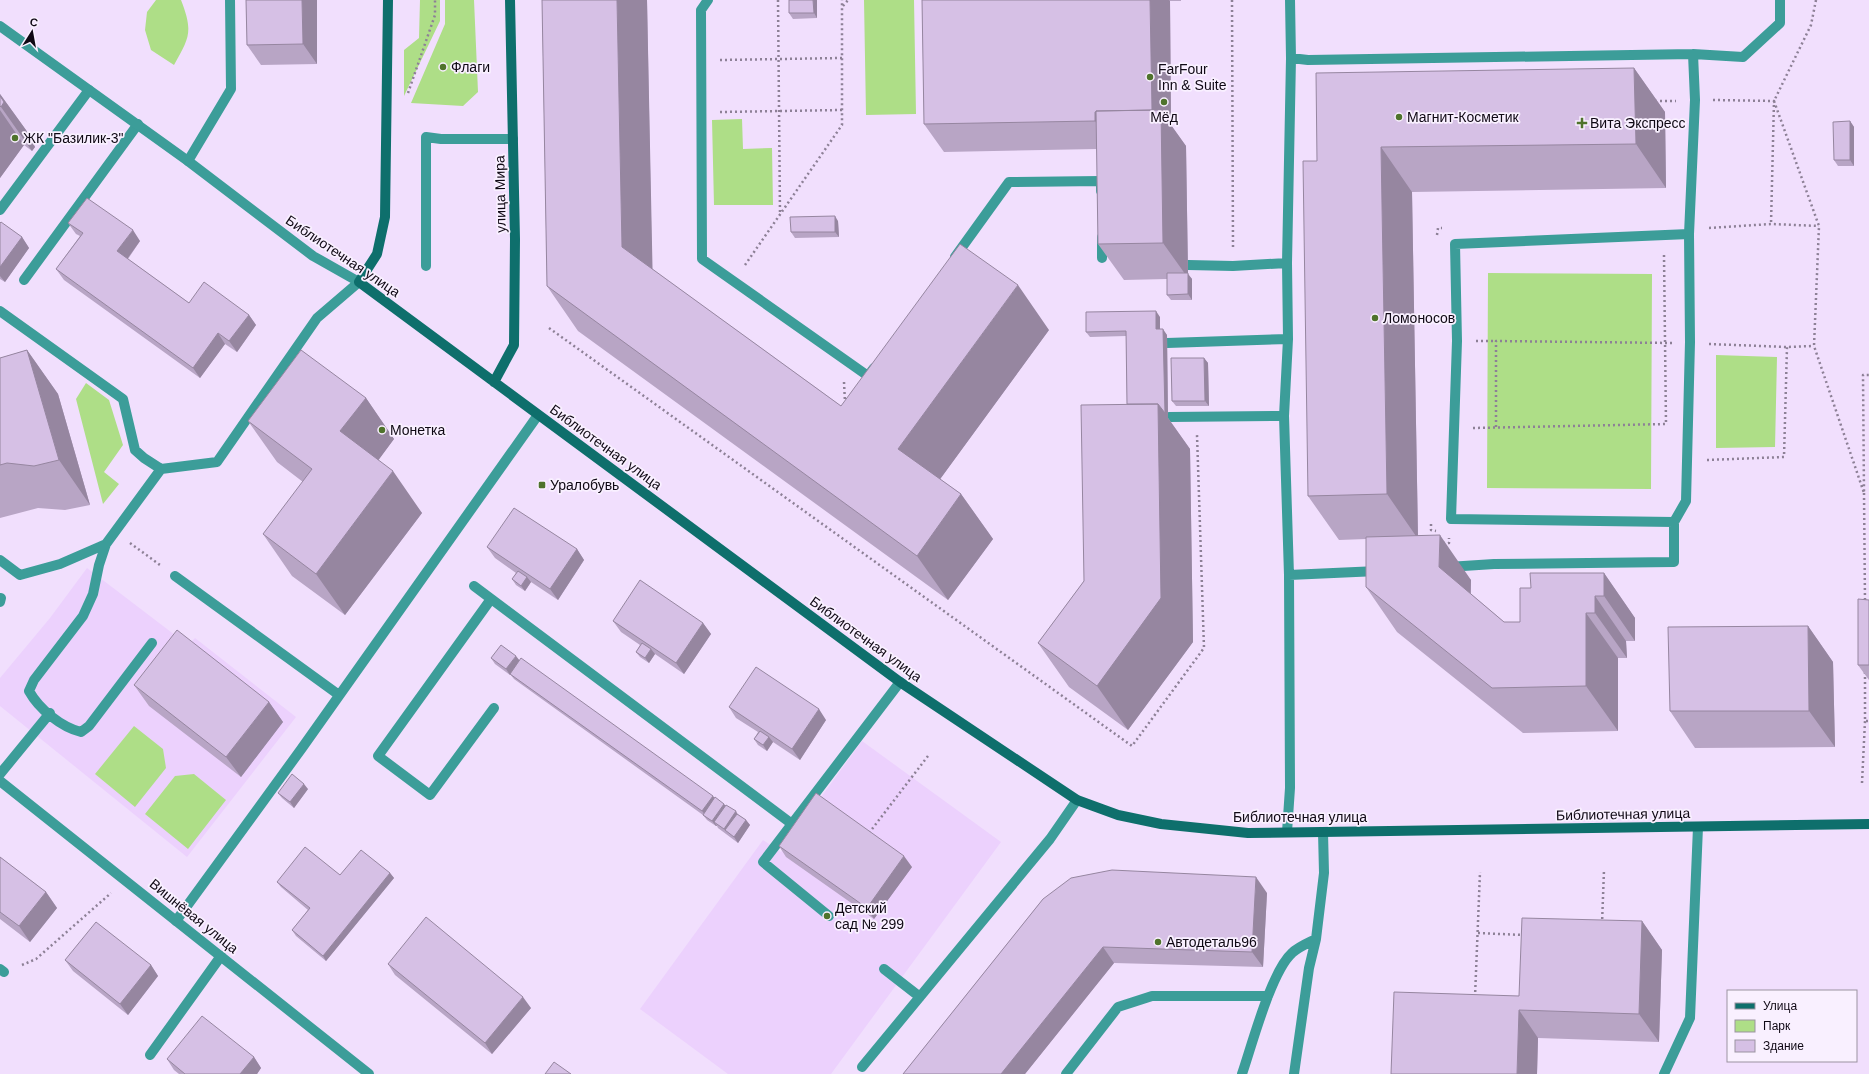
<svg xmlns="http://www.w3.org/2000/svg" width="1869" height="1074" font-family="Arial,sans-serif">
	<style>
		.built { fill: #ecd1fd }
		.green { fill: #aede87 }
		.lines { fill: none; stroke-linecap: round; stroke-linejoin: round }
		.path { stroke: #8d8096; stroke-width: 2.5; stroke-dasharray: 2 3; stroke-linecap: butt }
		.lane { stroke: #3c9d99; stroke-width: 10 }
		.street { stroke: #3c9d99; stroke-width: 10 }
		.secondary { stroke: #0e6f6c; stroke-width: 10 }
		.wall { fill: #b8a5c5 }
		.shaded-wall { fill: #9686a0 }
		.building { fill: #d6c0e5; stroke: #9686a0 }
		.poi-dot { fill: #4f732c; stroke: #f9f0ff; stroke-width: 1.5 }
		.labels { text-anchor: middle; stroke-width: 3.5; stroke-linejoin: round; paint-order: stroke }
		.poi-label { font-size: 14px; fill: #0f0814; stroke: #f9f0ff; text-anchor: start }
		.street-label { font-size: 14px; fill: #0f0814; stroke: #f9f0ff }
	</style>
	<rect width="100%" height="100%" fill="#f1dffd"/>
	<path class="built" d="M 87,568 L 188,645 L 195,638 L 296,717 L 187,857 L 0,706 L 0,678 L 50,618 Z
		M 862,741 L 1001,842 L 831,1074 L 728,1074 L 640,1009 L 763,840 L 781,852 Z"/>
	<path class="green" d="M 156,0 L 181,0 C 193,31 190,37 174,65 L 151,50 L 145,30 L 147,12 Z
		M 420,0 L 440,0 L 440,21 L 404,96 L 404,50 L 419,38 Z
		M 445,0 L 474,0 L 478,92 L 463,106 L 411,103 L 445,24 Z
		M 864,0 L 914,0 L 916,114 L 866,115 Z
		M 742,119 L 743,149 L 772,148 L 773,205 L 714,205 L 712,120 Z
		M 1488,273 L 1652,274 L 1651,489 L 1487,488 Z
		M 1716,355 L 1777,357 L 1775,447 L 1716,448 Z
		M 86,383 L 109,400 L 123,445 L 104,472 L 119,484 L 103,504 L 76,399 Z
		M 134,726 L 163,749 L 166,768 L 135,807 L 95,774 Z
		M 194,774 L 226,800 L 188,849 L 145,814 L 175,776 Z"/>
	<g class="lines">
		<path class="path" d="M 778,0 L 780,215
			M 1232,0 L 1233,247
			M 1816,0 L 1811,25 L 1774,101 L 1819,226 L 1814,346 L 1864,493 L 1863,375 L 1869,375
			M 843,6 L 848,0
			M 720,60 L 842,58
			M 408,93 L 435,15 L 435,0
			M 1713,100 L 1774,101 L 1771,224
			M 1655,101 L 1676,101
			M 720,112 L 842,110
			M 1709,228 L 1771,224 L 1819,226
			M 1437,235 L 1438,228 L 1442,228
			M 1664,255 L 1666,424
			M 745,265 L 842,125 L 842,0
			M 549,328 L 1132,746 L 1204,648 L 1197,435
			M 1476,341 L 1496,341
			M 1709,344 L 1787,347 L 1814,346
			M 844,382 L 845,403
			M 1496,427 L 1496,341 L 1672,343
			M 1473,428 L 1668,424
			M 1707,460 L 1784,457 L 1787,347
			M 1864,493 L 1865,603
			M 1431,524 L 1431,530 L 1436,531
			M 130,543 L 160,565
			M 1443,543 L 1449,543 L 1449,538
			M 1865,672 L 1865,721 L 1869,721
			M 1862,783 L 1865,721
			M 869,833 L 928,756
			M 1602,924 L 1604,870
			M 1478,933 L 1523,935
			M 22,965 L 36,959 L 111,893
			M 1475,997 L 1480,872"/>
		<path class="lane" d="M 708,0 L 701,10 L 702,259 L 868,376 L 874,368
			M 1291,58 L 1308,60 L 1693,54 L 1743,57 L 1780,23 L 1780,0
			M 188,161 L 231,89 L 230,0
			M 0,210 L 89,90
			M 1689,234 L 1455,244 L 1457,341 L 1451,519 L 1674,522 L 1686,501 L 1690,342 L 1689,234 L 1695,100 L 1693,54
			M 1102,237 L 1102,258
			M 955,257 L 1009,182 L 1101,181 L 1101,191
			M 1188,265 L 1233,266 L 1287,263
			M 426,266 L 426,137 L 441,139 L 513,139
			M 24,280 L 138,124
			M 0,311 L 123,399 L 135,450 L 144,458 L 161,469 L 217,462 L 317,318 L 359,282
			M 1167,343 L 1288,339
			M 1169,417 L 1284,416
			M 0,560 L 20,575 L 60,564 L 106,544
			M 1448,567 L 1494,564 L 1674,562 L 1674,522
			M 1289,575 L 1378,571
			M 175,576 L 339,695
			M 474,586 L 792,824
			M 491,599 L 378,756 L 430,795 L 494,708
			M 0,602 L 1,598
			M 152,643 L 89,726 L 81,732 C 61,727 39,709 29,691 L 34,680 L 83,616 L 93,594 L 99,565 L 106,544 L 161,469
			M 0,774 L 50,713
			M 1287,832 L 1290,788 L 1289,575 L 1284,416 L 1288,339 L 1287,263 L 1291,58 L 1290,0
			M 829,916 L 763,862 L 900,682
			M 176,921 L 302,748 L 538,415
			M 0,969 L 4,972
			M 884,969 L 920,997
			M 150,1055 L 221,956
			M 862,1067 L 1050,839 L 1077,800
			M 1066,1074 L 1118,1007 L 1152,996 L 1268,996
			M 1242,1074 C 1252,1045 1271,972 1292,953 C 1298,947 1308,943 1316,939
			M 1294,1074 L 1309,968 L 1316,939 L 1324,873 L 1323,832
			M 1664,1074 L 1690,1018 L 1698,827"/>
		<path class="street" d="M 0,26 L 188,161 L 313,256 L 359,282
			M 0,781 L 369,1074"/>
		<path class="secondary" d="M 388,0 L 385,217 L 377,254 L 359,282 L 900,682 L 1077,800 L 1118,815 L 1161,824 L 1248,833 L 1869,824
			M 494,382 L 514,345 L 515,239 L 510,0"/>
	</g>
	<path class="wall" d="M 246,0 L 317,0 L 317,64 L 261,65 L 247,45 Z
		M 542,0 L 647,0 L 652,269 L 841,406 L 1049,330 L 940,479 L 961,494 L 993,539 L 948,600 L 578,331 L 547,286 Z
		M 817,0 L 817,18 L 793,19 L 789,13 Z
		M 922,0 L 1181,0 L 1181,1 L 1170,1 L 1171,125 L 1186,146 L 1188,274 L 1192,279 L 1192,300 L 1171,300 L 1167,295 L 1167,279 L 1124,280 L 1098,244 L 1097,149 L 944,152 L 924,124 Z
		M 1634,68 L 1665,112 L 1666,188 L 1412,192 L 1418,536 L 1471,580 L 1471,594 L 1504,622 L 1520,622 L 1531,588 L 1604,573 L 1635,618 L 1635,641 L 1626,641 L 1627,658 L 1618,658 L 1618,731 L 1523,733 L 1397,632 L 1366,587 L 1366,539 L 1339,540 L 1308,496 L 1317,161 Z
		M 0,94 L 26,130 L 35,147 L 32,151 L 24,145 L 0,178 Z
		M 1850,121 L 1854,127 L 1854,166 L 1838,166 L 1834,160 Z
		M 838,221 L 839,237 L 795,238 L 791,232 Z
		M 0,223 L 22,237 L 29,248 L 5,282 L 0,279 Z
		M 68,223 L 140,241 L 128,259 L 189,303 L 249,315 L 256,325 L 237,352 L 225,344 L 200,378 L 64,280 L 56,269 L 80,236 L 76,234 Z
		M 1160,317 L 1160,329 L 1167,335 L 1168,418 L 1190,449 L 1193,642 L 1128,730 L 1069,687 L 1038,643 L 1084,581 L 1127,404 L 1126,336 L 1090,337 L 1086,332 Z
		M 27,350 L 58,394 L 90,505 L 65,510 L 38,508 L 0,518 L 0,358 Z
		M 1204,358 L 1208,363 L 1209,406 L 1176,406 L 1172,401 Z
		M 366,398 L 394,439 L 378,460 L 422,513 L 345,615 L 292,576 L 263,534 L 303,482 L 277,462 L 248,421 Z
		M 487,547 L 577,549 L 584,560 L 558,600 L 531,582 L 525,591 L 516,585 L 512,579 L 516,573 L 495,558 Z
		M 1869,600 L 1869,680 L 1858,665 Z
		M 613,621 L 703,623 L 711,634 L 684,674 L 655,654 L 649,663 L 640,657 L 636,652 L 640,645 L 621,632 Z
		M 1808,626 L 1833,662 L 1835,747 L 1695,748 L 1670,711 Z
		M 491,658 L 519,660 L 746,820 L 750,825 L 738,843 L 718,828 L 717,826 L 716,826 L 707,820 L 703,815 L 514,679 L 510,674 L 510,675 L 495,664 Z
		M 134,685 L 269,702 L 283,722 L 241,777 L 149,706 Z
		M 729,707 L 826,720 L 800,760 L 773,742 L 767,751 L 758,745 L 754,739 L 758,732 L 736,718 Z
		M 308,789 L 294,808 L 282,798 L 278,793 Z
		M 779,846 L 912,867 L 874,919 L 786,857 Z
		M 0,857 L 46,892 L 57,908 L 30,942 L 0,919 Z
		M 390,873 L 394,878 L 326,961 L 296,936 L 292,930 L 308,910 L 281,887 L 277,882 L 340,875 Z
		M 1267,893 L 1263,967 L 1114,963 L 1025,1074 L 903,1074 L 1043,899 Z
		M 1642,921 L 1662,950 L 1659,1042 L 1538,1038 L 1537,1074 L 1391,1074 Z
		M 65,960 L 151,965 L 158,976 L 128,1015 L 73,971 Z
		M 388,964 L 531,1008 L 492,1054 L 395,975 Z
		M 254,1057 L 261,1068 L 257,1074 L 179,1074 L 174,1070 L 167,1059 Z"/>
	<path class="shaded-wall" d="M 302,0 L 317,0 L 317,64 L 303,44 Z
		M 617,0 L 647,0 L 653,292 L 622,247 Z
		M 813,0 L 817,0 L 817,18 L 814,13 Z
		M 1150,0 L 1169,0 L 1170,1 L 1171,125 L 1186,146 L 1188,274 L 1192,279 L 1192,300 L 1188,294 L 1188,278 L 1163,243 L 1152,118 Z
		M 1634,68 L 1665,112 L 1666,188 L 1636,144 Z
		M 0,94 L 26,130 L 35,147 L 32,151 L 1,107 Z
		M 0,110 L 24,145 L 0,178 Z
		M 1095,112 L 1114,140 L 1115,149 L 1095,121 Z
		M 1850,121 L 1854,127 L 1854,166 L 1850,160 Z
		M 1381,147 L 1412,192 L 1418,539 L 1387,494 Z
		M 835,216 L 838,221 L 839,237 L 835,232 Z
		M 133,230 L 140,241 L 125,262 L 117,251 Z
		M 22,237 L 29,248 L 5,282 L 0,276 L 0,267 Z
		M 1018,285 L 1049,330 L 930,493 L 898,449 Z
		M 1156,311 L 1160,317 L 1160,335 L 1156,329 Z
		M 249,315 L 256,325 L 237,352 L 229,341 Z
		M 1163,329 L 1167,335 L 1168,418 L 1190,449 L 1193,642 L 1128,730 L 1097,686 L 1158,404 Z
		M 218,333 L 225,344 L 200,378 L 193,368 Z
		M 27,350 L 58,394 L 90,505 L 59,460 Z
		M 1204,358 L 1208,363 L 1209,406 L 1205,401 Z
		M 366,398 L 394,439 L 369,473 L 340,431 Z
		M 393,471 L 422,513 L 345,615 L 316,574 Z
		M 961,494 L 993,539 L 948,600 L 917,556 Z
		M 1440,535 L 1471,580 L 1470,612 L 1439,567 Z
		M 577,549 L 584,560 L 558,600 L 550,589 Z
		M 1604,573 L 1635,618 L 1635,641 L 1604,596 Z
		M 527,577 L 531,582 L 525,591 L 521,586 Z
		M 1595,596 L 1626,641 L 1627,658 L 1595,613 Z
		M 1586,613 L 1618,658 L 1618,731 L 1586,686 Z
		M 703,623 L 711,634 L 684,674 L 676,663 Z
		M 1808,626 L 1833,662 L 1835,747 L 1809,711 Z
		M 651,649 L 655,654 L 649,663 L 645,658 Z
		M 516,656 L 520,661 L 510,675 L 506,669 Z
		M 269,702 L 283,722 L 241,777 L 226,757 Z
		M 819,709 L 826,720 L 800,760 L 792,749 Z
		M 769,737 L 773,742 L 767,751 L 763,745 Z
		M 304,784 L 308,789 L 294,808 L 290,802 Z
		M 713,796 L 717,801 L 706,816 L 702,811 Z
		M 724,804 L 728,809 L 714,822 L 717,826 L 716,826 L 712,821 Z
		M 736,811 L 739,817 L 725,830 L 728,834 L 724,829 Z
		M 746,820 L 750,825 L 738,843 L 734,837 Z
		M 904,856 L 912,867 L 874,919 L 867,908 Z
		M 390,873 L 394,878 L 326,961 L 323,956 Z
		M 1256,877 L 1267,893 L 1263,967 L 1252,952 Z
		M 46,892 L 57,908 L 30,942 L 19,926 Z
		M 1642,921 L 1662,950 L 1659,1042 L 1639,1014 Z
		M 1103,947 L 1114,963 L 1025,1074 L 1001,1074 Z
		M 151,965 L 158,976 L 128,1015 L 120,1004 Z
		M 523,997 L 531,1008 L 492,1054 L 485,1043 Z
		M 1519,1010 L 1538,1038 L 1537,1074 L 1517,1074 Z
		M 254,1057 L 261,1068 L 257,1074 L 240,1074 Z"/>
	<path class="building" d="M 246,0 L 302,0 L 303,44 L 247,45 Z
		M 542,0 L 617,0 L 622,247 L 841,406 L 960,244 L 1018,285 L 898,449 L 961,494 L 917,556 L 547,286 Z
		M 789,0 L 813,0 L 814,13 L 789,13 Z
		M 922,0 L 1150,0 L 1152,110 L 1096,111 L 1096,112 L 1095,112 L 1095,121 L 924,124 Z
		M 1634,68 L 1636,144 L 1381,147 L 1387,494 L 1308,496 L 1303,161 L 1317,161 L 1316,73 Z
		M 0,96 L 4,102 L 1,107 L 0,106 Z
		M 1161,110 L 1163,243 L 1098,244 L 1096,111 Z
		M 1850,121 L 1850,160 L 1834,160 L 1833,122 Z
		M 87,198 L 133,230 L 117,251 L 189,303 L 204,282 L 249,315 L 229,341 L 218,333 L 193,368 L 56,269 L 83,233 L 68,223 Z
		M 835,216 L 835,232 L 791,232 L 790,217 Z
		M 1,222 L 22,237 L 0,267 L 0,223 Z
		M 1167,273 L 1188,273 L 1188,294 L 1167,295 Z
		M 1156,311 L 1156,329 L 1163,329 L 1165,413 L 1158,404 L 1127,404 L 1126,331 L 1086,332 L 1086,312 Z
		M 27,350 L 59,460 L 34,466 L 7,463 L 0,465 L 0,358 Z
		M 301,350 L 366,398 L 340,431 L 393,471 L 316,574 L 263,534 L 312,469 L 248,421 Z
		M 1171,358 L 1204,358 L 1205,401 L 1172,401 Z
		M 1158,404 L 1161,598 L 1097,686 L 1038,643 L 1084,581 L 1081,405 Z
		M 514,508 L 577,549 L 550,589 L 487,547 Z
		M 1440,535 L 1439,567 L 1504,622 L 1520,622 L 1520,588 L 1531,588 L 1530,573 L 1604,573 L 1604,596 L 1595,596 L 1595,613 L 1586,613 L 1586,686 L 1492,688 L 1366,587 L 1366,537 Z
		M 518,571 L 527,577 L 521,586 L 512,579 Z
		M 640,580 L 703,623 L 676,663 L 613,621 Z
		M 1858,599 L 1869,600 L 1869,665 L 1858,665 Z
		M 1808,626 L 1809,711 L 1670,711 L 1668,627 Z
		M 177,630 L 269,702 L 226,757 L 134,685 Z
		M 642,643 L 651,649 L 645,658 L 636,652 Z
		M 501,645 L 516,656 L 506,669 L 491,658 Z
		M 521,658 L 713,796 L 702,811 L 510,674 Z
		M 756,667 L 819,709 L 792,749 L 729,707 Z
		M 760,731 L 769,737 L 763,745 L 754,739 Z
		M 292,774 L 304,784 L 290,802 L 278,793 Z
		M 816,793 L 904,856 L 867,908 L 779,846 Z
		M 715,797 L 724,804 L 712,821 L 703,815 Z
		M 726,805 L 736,811 L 724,829 L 714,822 Z
		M 737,814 L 746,820 L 734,837 L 725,830 Z
		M 305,847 L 340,875 L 361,850 L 390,873 L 323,956 L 292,930 L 310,908 L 277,882 Z
		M 0,857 L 46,892 L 19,926 L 0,912 Z
		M 1112,870 L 1256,877 L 1252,952 L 1103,947 L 1001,1074 L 903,1074 L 1043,899 L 1071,878 Z
		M 426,917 L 523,997 L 485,1043 L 388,964 Z
		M 1522,918 L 1642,921 L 1639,1014 L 1519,1010 L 1517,1074 L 1391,1074 L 1394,992 L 1519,996 Z
		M 96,922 L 151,965 L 120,1004 L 65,960 Z
		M 202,1016 L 254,1057 L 240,1074 L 185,1074 L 167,1059 Z
		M 554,1062 L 571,1074 L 545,1074 Z"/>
	<g class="poi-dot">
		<circle cx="443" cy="67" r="4"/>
		<circle cx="1150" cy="77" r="4"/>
		<circle cx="1164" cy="102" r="4"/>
		<circle cx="1399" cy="117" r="4"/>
		<path d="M1580 117h4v4h4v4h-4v4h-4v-4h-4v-4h4z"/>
		<circle cx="15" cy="138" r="4"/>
		<circle cx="1375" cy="318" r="4"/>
		<circle cx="382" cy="430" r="4"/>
		<rect x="538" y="481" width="8" height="8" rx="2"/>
		<circle cx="827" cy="916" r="4"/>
		<circle cx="1158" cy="942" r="4"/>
	</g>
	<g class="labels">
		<g class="poi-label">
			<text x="451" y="72">Флаги</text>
			<text x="1158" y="74">FarFour<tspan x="1158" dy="16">Inn &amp; Suite</tspan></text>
			<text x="1164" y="122" text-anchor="middle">Мёд</text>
			<text x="1407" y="122">Магнит-Косметик</text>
			<text x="1590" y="128">Вита Экспресс</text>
			<text x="23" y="143">ЖК "Базилик-3"</text>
			<text x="1383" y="323">Ломоносов</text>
			<text x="390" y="435">Монетка</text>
			<text x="550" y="490">Уралобувь</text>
			<text x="835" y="913">Детский<tspan x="835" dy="16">сад № 299</tspan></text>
			<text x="1166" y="947">Автодеталь96</text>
		</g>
		<g class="street-label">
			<text transform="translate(500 194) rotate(-91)" y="5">улица Мира</text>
			<text transform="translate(343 256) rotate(34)" y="5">Библиотечная улица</text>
			<text transform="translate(606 447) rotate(36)" y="5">Библиотечная улица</text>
			<text transform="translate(866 639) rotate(36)" y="5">Библиотечная улица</text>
			<text transform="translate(1623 814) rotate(-1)" y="5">Библиотечная улица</text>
			<text x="1300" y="822">Библиотечная улица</text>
			<text transform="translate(194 916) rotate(39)" y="5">Вишнёвая улица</text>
		</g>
	</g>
	<rect x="1727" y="990" width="130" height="72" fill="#f9f0ff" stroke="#9b93a1"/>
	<rect x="1735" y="1003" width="20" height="6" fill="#0e6f6c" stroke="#9b93a1"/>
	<text x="1763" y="1010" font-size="12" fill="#0f0814">Улица</text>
	<rect x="1735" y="1020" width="20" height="12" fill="#aede87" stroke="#9b93a1"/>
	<text x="1763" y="1030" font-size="12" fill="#0f0814">Парк</text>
	<rect x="1735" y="1040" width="20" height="12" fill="#d6c0e5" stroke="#9b93a1"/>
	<text x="1763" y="1050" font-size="12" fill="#0f0814">Здание</text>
	<g transform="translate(32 32) rotate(11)" stroke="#f9f0ff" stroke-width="3" paint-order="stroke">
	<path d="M0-3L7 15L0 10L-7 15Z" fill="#0f0814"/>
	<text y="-6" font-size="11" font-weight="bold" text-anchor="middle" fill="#0f0814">С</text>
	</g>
</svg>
